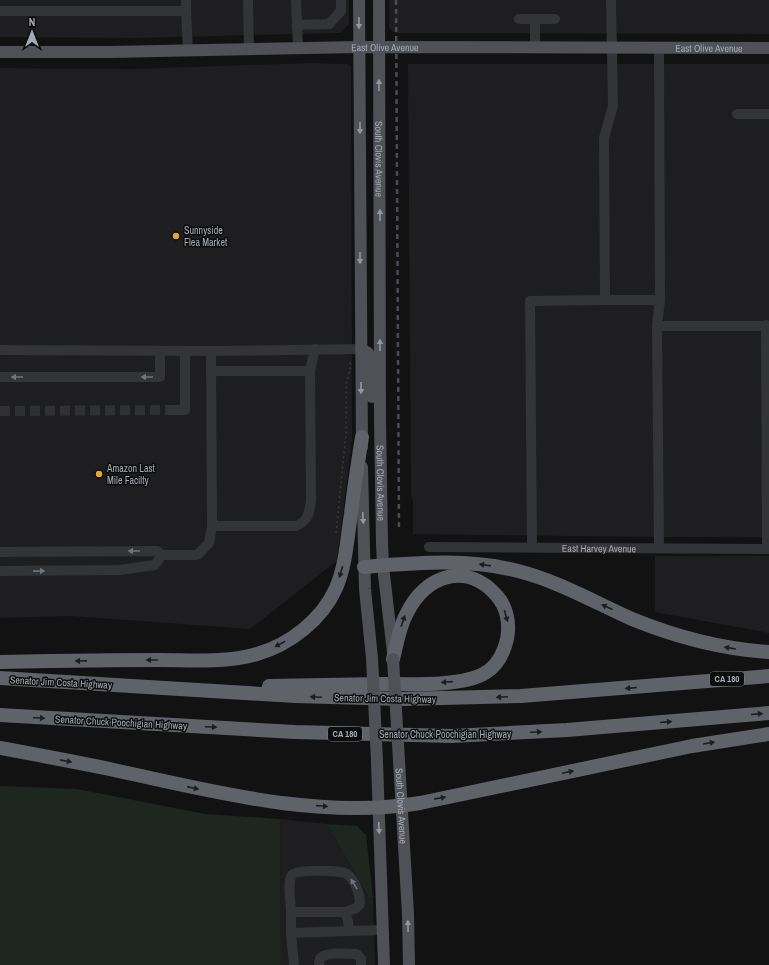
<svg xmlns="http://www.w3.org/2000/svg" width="769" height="965" font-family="'Archivo Narrow',sans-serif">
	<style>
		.built { fill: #1e1e20 }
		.green { fill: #1e261f }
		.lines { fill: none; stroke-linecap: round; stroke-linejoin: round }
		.minor-tunnel { stroke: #2f3033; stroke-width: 10; stroke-dasharray: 10 5; stroke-linecap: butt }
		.path { stroke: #393b3f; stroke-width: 1.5; stroke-dasharray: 2 3; stroke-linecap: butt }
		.minor { stroke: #333438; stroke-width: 10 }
		.major { stroke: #4f5157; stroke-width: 12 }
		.highway { stroke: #5f6269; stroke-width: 14 }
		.rail { stroke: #4a4c51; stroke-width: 2.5; stroke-dasharray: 5 4; stroke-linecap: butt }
		.major-bridge { stroke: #4f5157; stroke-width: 12 }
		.oneway { fill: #9397a1 }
		.oneway2 { fill: #71747c }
		.oneway3 { fill: #1d1e20 }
		.poi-dot { fill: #e7a435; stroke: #0d0d0e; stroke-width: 1.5 }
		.labels { text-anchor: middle; stroke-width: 3; stroke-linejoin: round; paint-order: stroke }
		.shield { fill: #0d0d0e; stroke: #777a82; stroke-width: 1 }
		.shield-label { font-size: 9px; font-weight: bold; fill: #a4a9b3 }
		.street-label { font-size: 10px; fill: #a4a9b3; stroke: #0d0d0e }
		.poi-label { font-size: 10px; fill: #a4a9b3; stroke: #0d0d0e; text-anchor: start }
	</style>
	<rect width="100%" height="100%" fill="#121213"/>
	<path class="built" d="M 0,0 L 349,0 L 349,24 L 340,33 L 136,38 L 0,37 Z
		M 389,0 L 769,0 L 769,34 L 395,33 L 389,28 Z
		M 311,63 L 347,64 L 349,65 L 351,67 L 352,439 L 337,561 L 250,629 L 72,616 L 0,618 L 0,68 L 133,69 Z
		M 408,64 L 769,64 L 769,537 L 655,537 L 413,534 L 413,502 L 411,494 Z
		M 655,556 L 769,556 L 769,633 L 660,613 L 655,611 Z
		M 280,819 L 327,824 L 369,898 L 373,898 L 375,965 L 281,965 Z"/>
	<path class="green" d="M 0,786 L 77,789 L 205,814 L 280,819 L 281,965 L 0,965 Z
		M 327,824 L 357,826 L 366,835 L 373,898 L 369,898 Z"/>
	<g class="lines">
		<path class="minor-tunnel" d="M 0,411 L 172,410"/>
		<path class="path" d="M 336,533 L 346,433 L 346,383 L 350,371 L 350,362"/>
		<g class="minor">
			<path d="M 186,0 L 186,11"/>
			<path d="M 248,0 L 249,49"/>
			<path d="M 296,0 L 298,47"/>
			<path d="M 611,0 L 613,106 L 604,138 L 605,300 L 660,300 L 659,47"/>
			<path d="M 0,11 L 186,11 L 188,50"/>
			<path d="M 519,19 L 535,19"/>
			<path d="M 297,25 L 329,24 L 341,11 L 341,0"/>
			<path d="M 535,47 L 535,19 L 555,19"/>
			<path d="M 737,114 L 769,114"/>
			<path d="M 660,300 L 657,326 L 769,326"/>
			<path d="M 766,325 L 767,549"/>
			<path d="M 657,326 L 659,548"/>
			<path d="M 0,350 L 211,351 L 361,349"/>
			<path d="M 211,351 L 212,526 L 296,526 C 309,520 309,514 311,500 L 310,371 L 211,371"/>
			<path d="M 310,371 L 315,349"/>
			<path d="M 0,377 L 160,377 L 160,351"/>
			<path d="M 172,410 L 185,410 L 185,351"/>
			<path id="s1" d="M 429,547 L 769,549"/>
			<path d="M 532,547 L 530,301 L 605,300"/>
			<path d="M 0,552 L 157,551 L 162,555 L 155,565 L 119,570 L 0,571"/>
			<path d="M 162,555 L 197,555 L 209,543 L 212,526"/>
			<path d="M 291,912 C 291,903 287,882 292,875 C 295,869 341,870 347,874 C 355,880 360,894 360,904 L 356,908 L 345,912"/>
			<path d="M 291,933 L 349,931"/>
			<path d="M 294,965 L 291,933 L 291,912 L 345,912 L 348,921 L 349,931 L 383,930"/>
			<path d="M 319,965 L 320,958 C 330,951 344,954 357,954 L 361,959 L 361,965"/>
		</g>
		<g class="major">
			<path d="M 359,0 L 362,447"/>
			<path id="s2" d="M 379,0 L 380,420 L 382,543 L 383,566 L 393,652"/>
			<path id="s3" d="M 0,52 L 110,52 L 359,47 L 769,48"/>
			<path d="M 361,349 L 368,353 L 371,358 L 372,397"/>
			<path d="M 362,467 L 365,589 L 372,658"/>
			<path d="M 377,761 L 384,965"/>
			<path id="s4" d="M 399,761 L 408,914 L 409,965"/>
		</g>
		<path class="highway" d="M 364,567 C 416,563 467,558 518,571 C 558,581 594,602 632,619 C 676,637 721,649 769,652
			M 0,662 C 53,661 107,660 160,660 C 191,660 228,663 257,654 C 289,645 322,620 336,588 C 346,565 347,539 351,514 C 354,488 358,462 362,437
			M 0,678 L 295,696 L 403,699 L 521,696 L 769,676
			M 269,686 C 306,685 344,685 381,684 C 408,684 462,687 485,673 C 497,666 504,652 507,639 C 510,624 507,607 497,596 C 467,561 425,575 407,613 C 399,627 397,644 393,659
			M 0,715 L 295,732 L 452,736 L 567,730 L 769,713
			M 0,748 C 38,755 76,762 114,770 C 212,791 319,820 420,803 L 692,746 L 769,734"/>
		<path class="rail" d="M 396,0 L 399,528"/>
		<path class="major-bridge" d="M 372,658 L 377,761
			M 393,659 L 399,761"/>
	</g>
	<defs><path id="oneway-solid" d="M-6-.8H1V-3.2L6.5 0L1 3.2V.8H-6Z"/></defs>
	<g class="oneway">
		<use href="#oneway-solid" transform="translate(359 23) rotate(90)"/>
		<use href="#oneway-solid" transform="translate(379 85) rotate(-90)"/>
		<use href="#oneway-solid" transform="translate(360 128) rotate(90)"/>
		<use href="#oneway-solid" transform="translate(380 215) rotate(-90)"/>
		<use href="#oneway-solid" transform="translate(360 258) rotate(90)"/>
		<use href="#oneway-solid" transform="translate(380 345) rotate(-90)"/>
		<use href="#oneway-solid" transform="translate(361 388) rotate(90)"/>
		<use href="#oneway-solid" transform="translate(363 518) rotate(88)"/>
		<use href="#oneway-solid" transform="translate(379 828) rotate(88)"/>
		<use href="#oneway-solid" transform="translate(408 926) rotate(-91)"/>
	</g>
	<g class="oneway2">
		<use href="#oneway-solid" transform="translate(17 377) rotate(180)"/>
		<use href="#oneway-solid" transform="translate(147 377) rotate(180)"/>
		<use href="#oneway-solid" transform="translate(134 551) rotate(180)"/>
		<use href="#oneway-solid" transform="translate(39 571) rotate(-1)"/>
		<use href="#oneway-solid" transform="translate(354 884) rotate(-122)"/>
	</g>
	<g class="oneway3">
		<use href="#oneway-solid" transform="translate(485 565) rotate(-172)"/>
		<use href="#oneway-solid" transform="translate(341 572) rotate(106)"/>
		<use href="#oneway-solid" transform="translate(607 607) rotate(-155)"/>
		<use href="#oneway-solid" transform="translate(506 616) rotate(75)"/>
		<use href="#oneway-solid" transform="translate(403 621) rotate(-71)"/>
		<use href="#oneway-solid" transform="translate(280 644) rotate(152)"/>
		<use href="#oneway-solid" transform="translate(730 648) rotate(-171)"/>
		<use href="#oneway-solid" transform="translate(152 660) rotate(180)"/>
		<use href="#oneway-solid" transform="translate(81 661) rotate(179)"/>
		<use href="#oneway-solid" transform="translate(447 682) rotate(176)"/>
		<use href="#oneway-solid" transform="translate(631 688) rotate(175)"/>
		<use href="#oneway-solid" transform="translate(316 697) rotate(-178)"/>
		<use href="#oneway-solid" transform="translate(502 697) rotate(178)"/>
		<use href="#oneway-solid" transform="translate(757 714) rotate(-5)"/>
		<use href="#oneway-solid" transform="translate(39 718) rotate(3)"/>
		<use href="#oneway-solid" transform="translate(666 722) rotate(-5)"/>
		<use href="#oneway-solid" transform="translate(211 727) rotate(3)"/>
		<use href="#oneway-solid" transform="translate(536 732) rotate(-3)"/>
		<use href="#oneway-solid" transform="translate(709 743) rotate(-9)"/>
		<use href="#oneway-solid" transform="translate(66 761) rotate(11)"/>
		<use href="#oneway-solid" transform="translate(568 772) rotate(-12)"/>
		<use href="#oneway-solid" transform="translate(193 788) rotate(13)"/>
		<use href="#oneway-solid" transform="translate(440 798) rotate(-11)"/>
		<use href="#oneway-solid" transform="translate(322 806) rotate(4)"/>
	</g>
	<g class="poi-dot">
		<circle cx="176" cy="236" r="4"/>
		<circle cx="99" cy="474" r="4"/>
	</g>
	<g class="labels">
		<g class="shield">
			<rect x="710" y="672" width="34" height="14" rx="3"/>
			<rect x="328" y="727" width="34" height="14" rx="3"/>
		</g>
		<g class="shield-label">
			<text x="727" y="682">CA 180</text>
			<text x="345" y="737">CA 180</text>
		</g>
		<g class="street-label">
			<text dy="4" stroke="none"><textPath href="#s3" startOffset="385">East Olive Avenue</textPath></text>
			<text dy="4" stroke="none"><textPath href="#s3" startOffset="709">East Olive Avenue</textPath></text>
			<text dy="4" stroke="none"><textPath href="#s2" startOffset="159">South Clovis Avenue</textPath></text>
			<text dy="4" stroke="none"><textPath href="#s2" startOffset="483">South Clovis Avenue</textPath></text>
			<text dy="4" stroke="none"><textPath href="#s1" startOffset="170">East Harvey Avenue</textPath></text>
			<text transform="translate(61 682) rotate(3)" y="4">Senator Jim Costa Highway</text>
			<text transform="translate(385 698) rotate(1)" y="4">Senator Jim Costa Highway</text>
			<text transform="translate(121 722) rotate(3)" y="4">Senator Chuck Poochigian Highway</text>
			<text x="445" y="738">Senator Chuck Poochigian Highway</text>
			<text dy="4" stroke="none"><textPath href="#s4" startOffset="45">South Clovis Avenue</textPath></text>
		</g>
		<g class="poi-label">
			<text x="184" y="234">Sunnyside<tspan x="184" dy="12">Flea Market</tspan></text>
			<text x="107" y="472">Amazon Last<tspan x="107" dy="12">Mile Facilty</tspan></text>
		</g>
	</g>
	<g transform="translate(32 32)" stroke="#0d0d0e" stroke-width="3" paint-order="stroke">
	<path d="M0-3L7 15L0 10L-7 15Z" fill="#a4a9b3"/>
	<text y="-6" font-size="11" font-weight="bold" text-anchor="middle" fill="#a4a9b3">N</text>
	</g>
</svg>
